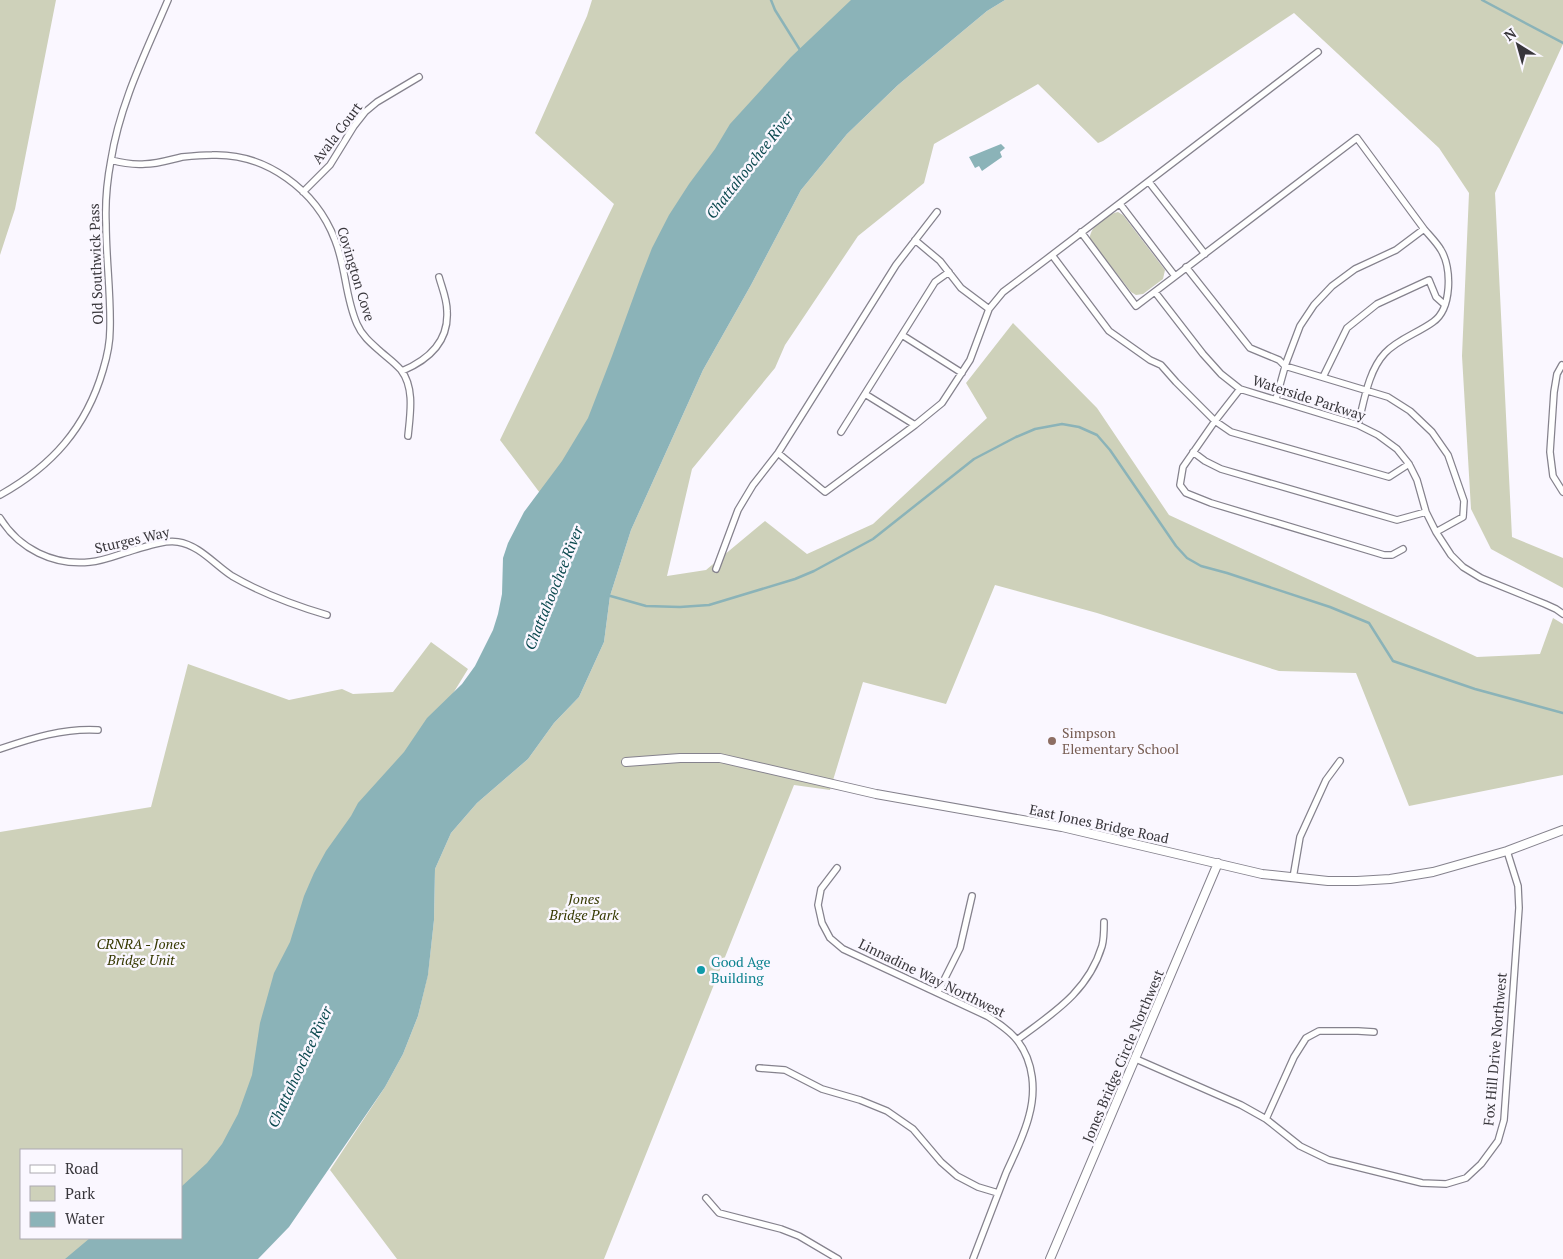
<svg xmlns="http://www.w3.org/2000/svg" width="1563" height="1259" font-family="'PT Serif',serif">
	<style>
		.green { fill: #ced1ba }
		.water { fill: #8bb3b8 }
		.lines { fill: none; stroke-linecap: round; stroke-linejoin: round }
		.stream { stroke: #8bb3b8; stroke-width: 2.5 }
		.minor-casing { stroke: #85828d; stroke-width: 8 }
		.tertiary-casing { stroke: #85828d; stroke-width: 10 }
		.minor { stroke: #fff; stroke-width: 5.5 }
		.tertiary { stroke: #fff; stroke-width: 8 }
		.education-dot { fill: #8d6e63; stroke: #faf7ff; stroke-width: 2 }
		.culture-dot { fill: #0f9aa8; stroke: #faf7ff; stroke-width: 2 }
		.labels { text-anchor: middle; stroke-width: 5; stroke-linejoin: round; paint-order: stroke }
		.street-label { font-size: 14px; fill: #38363b; stroke: #faf7ff }
		.education-label { font-size: 14px; fill: #785e54; stroke: #faf7ff; text-anchor: start }
		.park-label { font-size: 14px; font-style: italic; fill: #353800; stroke: #faf7ff }
		.culture-label { font-size: 14px; fill: #0d838f; stroke: #faf7ff; text-anchor: start }
		.water-label { font-size: 15px; font-style: italic; fill: #0b494f; stroke: #faf7ff }
	</style>
	<rect width="100%" height="100%" fill="#faf7ff"/>
	<path class="green" d="M 0,0 L 56,0 L 15,209 L 0,255 Z
		M 592,0 L 867,0 L 561,521 L 500,440 L 614,204 L 535,133 L 587,16 Z
		M 1005,0 L 1563,0 L 1563,44 L 1495,193 L 1512,537 L 1563,558 L 1563,588 L 1491,549 L 1471,509 L 1462,356 L 1469,193 L 1439,148 L 1294,13 L 1103,141 L 1098,143 L 1038,84 L 934,144 L 924,183 L 858,236 L 785,345 L 775,368 L 692,469 L 667,576 L 706,570 L 765,521 L 807,554 L 873,524 L 987,418 L 966,383 L 1013,323 L 1097,408 L 1169,515 L 1477,657 L 1540,654 L 1553,618 L 1563,624 L 1563,775 L 1409,806 L 1356,673 L 1279,671 L 1097,613 L 995,585 L 946,704 L 863,682 L 830,790 L 794,785 L 604,1259 L 397,1259 L 330,1170 L 385,1087 L 403,1054 L 418,1016 L 428,974 L 434,920 L 435,869 L 451,833 L 477,803 L 528,759 L 554,723 L 579,697 L 604,642 L 610,596 L 631,530 L 703,370 L 751,285 L 801,190 L 847,134 L 898,85 L 987,11 Z
		M 1118,212 L 1123,215 L 1165,270 L 1163,279 L 1143,294 L 1136,295 L 1131,292 L 1090,239 C 1089,227 1107,214 1118,212 Z
		M 431,642 L 468,669 L 422,744 L 259,1072 L 235,1135 L 181,1196 L 181,1150 L 21,1150 L 21,1238 L 109,1238 L 77,1259 L 0,1259 L 0,832 L 151,807 L 188,664 L 289,700 L 342,689 L 353,694 L 393,692 Z"/>
	<path class="water" d="M 851,0 L 1005,0 L 987,11 L 898,85 L 847,134 L 801,190 L 751,285 L 703,370 L 631,530 L 610,596 L 604,642 L 579,697 L 554,723 L 528,759 L 477,803 L 451,833 L 435,869 L 434,920 L 428,975 L 418,1016 L 403,1054 L 385,1087 L 289,1227 L 258,1259 L 65,1259 L 90,1238 L 181,1238 L 181,1187 L 207,1163 L 222,1144 L 238,1114 L 252,1075 L 260,1023 L 274,973 L 290,942 L 304,896 L 314,873 L 326,851 L 351,816 L 358,803 L 404,752 L 427,718 L 462,684 L 475,666 L 493,630 L 498,614 L 502,594 L 503,558 L 508,543 L 524,512 L 562,461 L 588,418 L 612,356 L 640,279 L 652,248 L 669,215 L 689,184 L 715,149 L 730,124 L 791,57 Z
		M 1001,144 L 1005,148 L 1000,152 L 1002,157 L 982,171 L 979,166 L 975,168 L 969,157 Z"/>
	<g class="lines">
		<path class="stream" d="M 771,0 L 775,10 L 800,50
			M 1482,0 L 1563,43
			M 607,595 L 646,606 L 680,607 L 709,605 L 795,579 L 814,571 L 873,539 L 974,459 L 1016,437 L 1035,429 L 1062,424 L 1079,427 L 1097,435 L 1110,450 L 1176,546 L 1187,558 L 1201,566 L 1227,573 L 1330,607 L 1369,623 L 1393,661 L 1475,689 L 1563,713"/>
		<g class="minor-casing">
			<path id="minor" d="M 1318,52 L 1052,255 L 1109,331 L 1150,360 L 1161,365 L 1176,382 L 1215,421 L 1231,432 L 1389,477 L 1409,464
				M 111,160 C 122,163 133,165 145,164 C 157,164 169,160 182,157 C 192,156 202,155 212,155 C 266,153 316,190 335,240 C 346,267 345,297 357,324 C 362,336 372,344 381,352 C 388,358 395,363 401,370 C 415,388 410,415 408,436
				M 1149,182 L 1205,254
				M 303,192 L 330,165 L 354,126 L 365,112 L 377,102 L 419,77
				M 1120,204 L 1175,276
				M 1081,232 L 1136,306 L 1357,138 L 1424,229
				M 915,240 L 940,261 L 961,288 L 989,309
				M 1186,267 L 1250,348 L 1279,360 L 1285,366 L 1388,397 L 1410,411 L 1432,432 L 1448,455 L 1464,501 L 1463,517 L 1436,532
				M 1155,292 L 1203,354 L 1221,374 L 1240,389 L 1358,425 L 1378,435 L 1397,449 L 1409,464 L 1417,480 L 1426,512 L 1436,532 L 1451,555 L 1463,567 L 1481,578 L 1545,604 L 1556,609 L 1563,614
				M 902,335 L 962,373
				M 1562,365 L 1557,374 L 1554,392 L 1550,452 L 1553,476 L 1563,492
				M 402,371 C 428,360 449,342 447,311 C 447,299 442,288 439,277
				M 1323,377 L 1347,328 L 1377,304 L 1429,280 L 1436,297 L 1445,305
				M 1240,389 L 1215,421 L 1183,467 L 1180,485 L 1186,493 L 1211,503 L 1384,555 L 1392,555 L 1403,549
				M 865,394 L 915,425
				M 1276,399 L 1286,363 L 1300,326 L 1314,305 L 1332,286 L 1355,269 L 1396,250 L 1424,229 C 1430,236 1437,243 1441,250 C 1452,268 1452,309 1433,322 C 1418,333 1398,339 1385,353 C 1368,371 1364,402 1358,425
				M 841,432 L 935,282 L 949,272
				M 1193,452 L 1205,461 L 1221,469 L 1397,520 L 1426,512
				M 778,453 L 825,492 L 915,425 L 942,403 L 970,360 L 989,309 L 1003,292 L 1052,255
				M 0,495 C 52,466 86,428 103,370 C 107,357 110,343 110,329 C 111,294 106,259 106,224 C 105,202 107,181 111,160 C 120,103 146,52 168,0
				M 0,518 C 19,549 54,566 90,562 C 104,561 120,554 134,550 C 148,546 164,540 178,542 C 199,545 215,565 232,576 C 263,594 293,605 327,615
				M 716,569 L 738,510 L 753,485 L 778,453 L 896,265 L 937,212
				M 0,749 C 32,738 64,728 98,730
				M 837,868 L 821,889 L 818,905 L 822,923 L 830,938 L 843,949 L 987,1016 C 998,1023 1009,1030 1017,1040 C 1034,1062 1036,1091 1029,1116 C 1024,1136 1014,1155 1006,1173 C 995,1201 984,1230 973,1259
				M 1293,878 L 1300,837 L 1326,780 L 1340,761
				M 938,992 L 960,948 L 972,896
				M 1017,1040 C 1053,1013 1088,992 1102,946 C 1104,939 1104,930 1104,922
				M 1136,1059 L 1241,1105 L 1266,1119 L 1300,1146 L 1329,1160 L 1422,1183 L 1446,1184 L 1466,1178 L 1481,1164 L 1498,1141 L 1504,1120 L 1519,908 L 1518,886 L 1507,851
				M 759,1068 L 785,1070 L 822,1089 L 860,1100 L 887,1111 L 913,1129 L 941,1162 L 957,1176 L 978,1187 L 998,1193
				M 1266,1119 L 1294,1057 L 1306,1038 L 1319,1031 L 1358,1031 L 1374,1032
				M 706,1198 L 719,1213 L 781,1229 L 799,1236 L 838,1259"/>
		</g>
		<g class="tertiary-casing">
			<path id="tertiary" d="M 626,762 L 680,758 L 720,758 L 876,794 L 1062,827 L 1262,874 L 1328,881 L 1357,881 L 1390,879 L 1433,872 L 1507,851 L 1563,830
				M 1050,1259 L 1218,863"/>
		</g>
		<use href="#minor" class="minor"/>
		<use href="#tertiary" class="tertiary"/>
	</g>
	<circle class="education-dot" cx="1052" cy="741" r="5"/>
	<circle class="culture-dot" cx="701" cy="970" r="5"/>
	<g class="labels">
		<g class="street-label">
			<text transform="translate(337 133) rotate(-53)" y="5">Avala Court</text>
			<text transform="translate(96 264) rotate(-92)" y="5">Old Southwick Pass</text>
			<text transform="translate(356 274) rotate(73)" y="5">Covington Cove</text>
			<text transform="translate(1309 398) rotate(18)" y="5">Waterside Parkway</text>
			<text transform="translate(132 540) rotate(-13)" y="5">Sturges Way</text>
			<text transform="translate(1099 824) rotate(12)" y="5">East Jones Bridge Road</text>
			<text transform="translate(932 978) rotate(26)" y="5">Linnadine Way Northwest</text>
			<text transform="translate(1495 1049) rotate(-85)" y="5">Fox Hill Drive Northwest</text>
			<text transform="translate(1123 1056) rotate(-67)" y="5">Jones Bridge Circle Northwest</text>
		</g>
		<g class="education-label">
			<text x="1062" y="738">Simpson<tspan x="1062" dy="16">Elementary School</tspan></text>
		</g>
		<g class="park-label">
			<text x="584" y="904">Jones<tspan x="584" dy="16">Bridge Park</tspan></text>
			<text x="141" y="949">CRNRA - Jones<tspan x="141" dy="16">Bridge Unit</tspan></text>
		</g>
		<g class="culture-label">
			<text x="711" y="967">Good Age<tspan x="711" dy="16">Building</tspan></text>
		</g>
		<g class="water-label">
			<text transform="translate(750 165) rotate(-52)" y="5">Chattahoochee River</text>
			<text transform="translate(554 588) rotate(-68)" y="5">Chattahoochee River</text>
			<text transform="translate(300 1067) rotate(-65)" y="5">Chattahoochee River</text>
		</g>
	</g>
	<rect x="20" y="1149" width="162" height="90" fill="#faf7ff" stroke="#acaab1"/>
	<rect x="30" y="1165" width="25" height="8" fill="#ffffff" stroke="#acaab1"/>
	<text x="65" y="1174" font-size="15" fill="#38363b">Road</text>
	<rect x="30" y="1186" width="25" height="15" fill="#ced1ba" stroke="#acaab1"/>
	<text x="65" y="1199" font-size="15" fill="#38363b">Park</text>
	<rect x="30" y="1212" width="25" height="15" fill="#8bb3b8" stroke="#acaab1"/>
	<text x="65" y="1224" font-size="15" fill="#38363b">Water</text>
	<g transform="translate(1518 45) rotate(323)" stroke="#faf7ff" stroke-width="4" paint-order="stroke">
	<path d="M0-4L9 19L0 12L-9 19Z" fill="#38363b"/>
	<text y="-8" font-size="14" font-weight="bold" text-anchor="middle" fill="#38363b">N</text>
	</g>
</svg>
